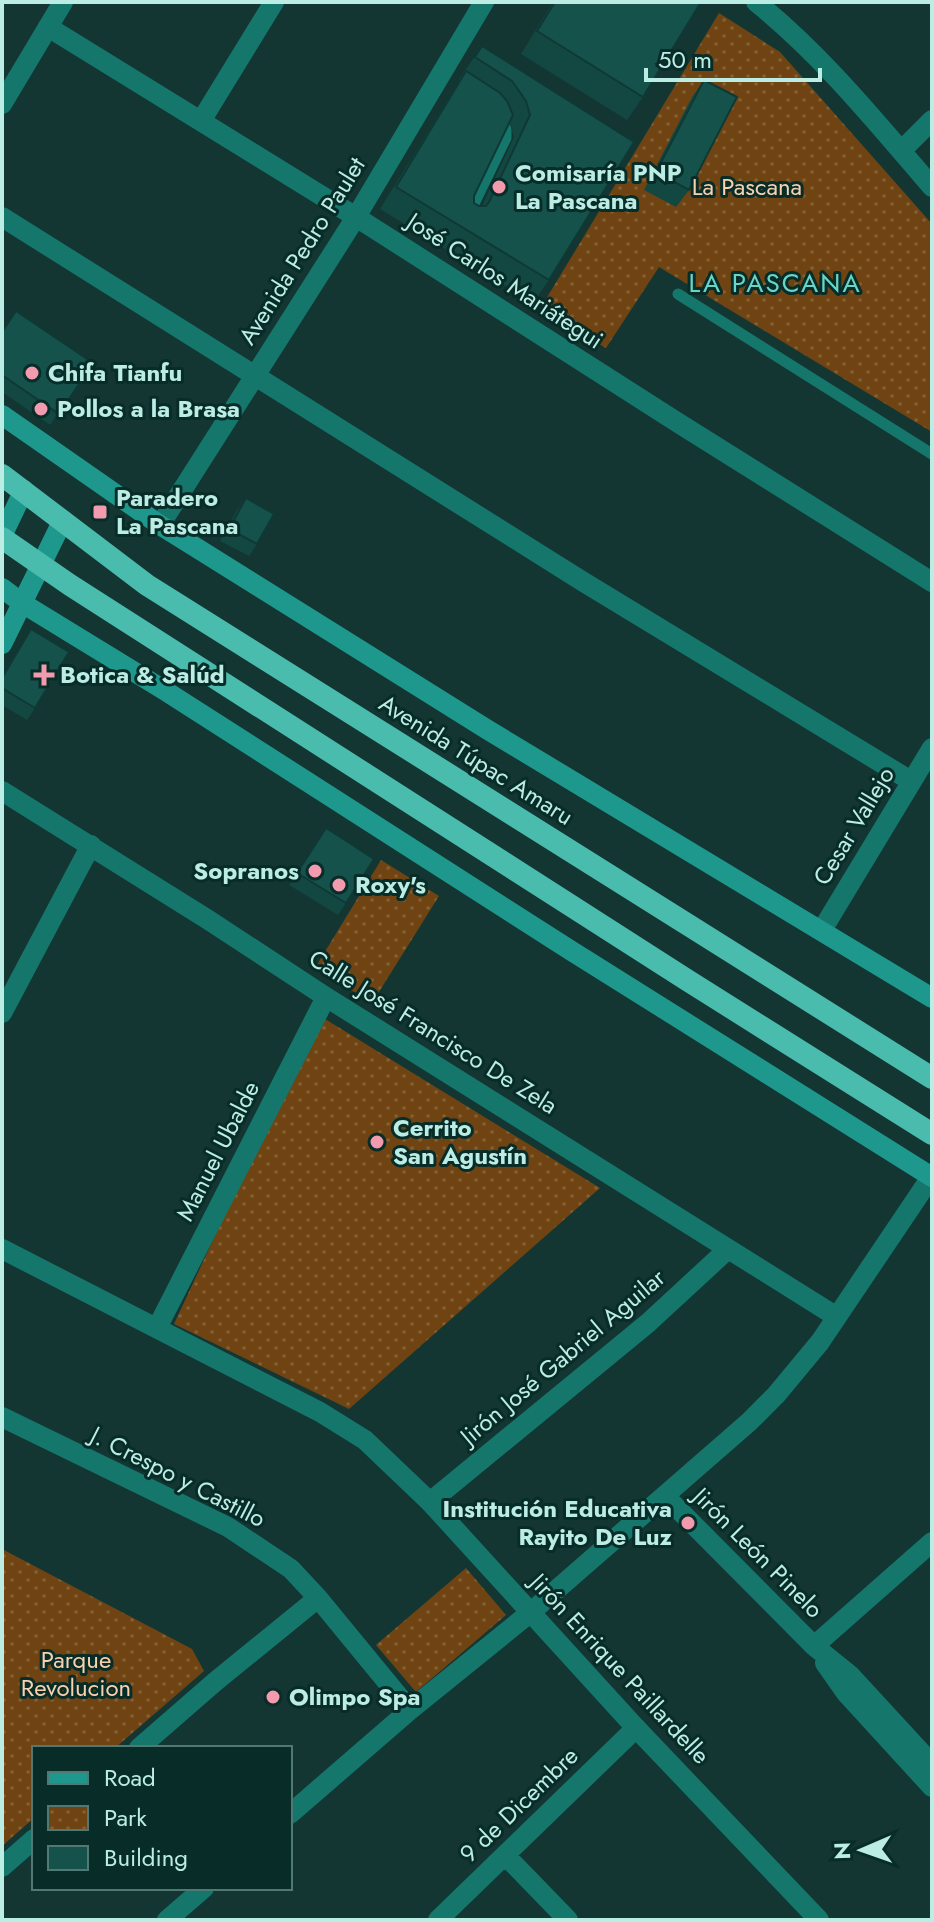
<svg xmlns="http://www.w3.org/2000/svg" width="934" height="1922" font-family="Jost,sans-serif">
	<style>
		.park { fill: url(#park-dots) }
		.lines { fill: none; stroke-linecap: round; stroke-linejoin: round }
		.service { stroke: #15766c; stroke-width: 11 }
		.minor { stroke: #15766c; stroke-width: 20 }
		.tertiary { stroke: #15766c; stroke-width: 20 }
		.secondary { stroke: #1e988c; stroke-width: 20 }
		.trunk { stroke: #4abcae; stroke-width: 22 }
		.wall { fill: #134741; fill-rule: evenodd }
		.building { fill: #16524c; stroke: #0f3935; stroke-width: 2 }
		.poi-dot { fill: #f29aae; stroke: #082c28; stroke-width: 3 }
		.labels { text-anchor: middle; stroke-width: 6; stroke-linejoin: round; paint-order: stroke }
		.poi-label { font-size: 24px; font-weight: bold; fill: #bcede5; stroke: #082c28; text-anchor: start }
		.park-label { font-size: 24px; fill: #f8d2ae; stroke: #082c28 }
		.street-label { font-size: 24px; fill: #bcede5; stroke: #082c28 }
		.neighbourhood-label { font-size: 26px; letter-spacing: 2px; fill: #69d5c8; stroke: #082c28 }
	</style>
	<defs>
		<pattern id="park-dots" width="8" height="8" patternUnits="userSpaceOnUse" patternTransform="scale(2)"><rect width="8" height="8" fill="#704412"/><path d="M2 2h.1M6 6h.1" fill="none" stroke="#825f34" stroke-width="1.8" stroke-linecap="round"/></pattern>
	</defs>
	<rect width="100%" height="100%" fill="#133632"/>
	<path class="park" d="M 719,13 L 780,52 L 932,224 L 932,432 L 659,267 L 606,348 L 540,309 Z
		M 381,860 L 439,896 L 372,1003 L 315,968 Z
		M 316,1019 L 325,1019 L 600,1188 L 349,1409 L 174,1324 Z
		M 2,1549 L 192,1649 L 204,1671 L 115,1748 L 34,1748 L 34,1818 L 2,1846 Z
		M 466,1568 L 506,1615 L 416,1692 L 376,1645 Z"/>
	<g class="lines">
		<path class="service" d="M 469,214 L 506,138 L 506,129 L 498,119
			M 678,294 L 932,454"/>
		<path class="minor" d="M 756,2 C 822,55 877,123 932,187
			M 48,27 L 356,217 L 680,424 L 932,582
			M 201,121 L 274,2
			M 901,151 L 932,120
			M 2,217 L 582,581 L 911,781
			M 160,525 L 356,217 L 484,2
			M 2,791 L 207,919 L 326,997 L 837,1317
			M 822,930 L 932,748
			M 2,1013 L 91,845
			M 157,1328 L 326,997
			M 2,1417 L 228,1527 L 291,1569 L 318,1598 L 410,1710
			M 665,1496 L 814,1646 L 850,1675 L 932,1764
			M 430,1502 L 648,1323 L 727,1250
			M 814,1646 L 932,1542
			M 825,1663 L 846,1693 L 932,1787
			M 139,1748 L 216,1681 L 318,1598
			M 290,1814 L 410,1710 L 531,1612 L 749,1422 L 776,1395 L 820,1342 L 931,1177
			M 505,1855 L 568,1920
			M 2,1867 L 34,1839
			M 167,1920 L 204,1888
			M 438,1920 L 636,1728"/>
		<path class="tertiary" d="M 2,104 L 63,2
			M 2,1249 L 320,1412 L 365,1440 L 430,1502 L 636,1728 L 819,1920"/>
		<path class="secondary" d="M 2,415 L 160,525 L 488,730 L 932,998
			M 2,536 L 24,490
			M 2,588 L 22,603 L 164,690 L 570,950 L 932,1177
			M 2,644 L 63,520"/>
		<path class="trunk" d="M 2,475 L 147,585 L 932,1078
			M 2,538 L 70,585 L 687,980 L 932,1134"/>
	</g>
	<path class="wall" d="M 553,2 L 701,2 L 643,97 L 627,120 L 521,54 Z
		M 482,46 L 634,142 L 549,280 L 533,303 L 380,209 L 460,80 L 459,79 L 466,69 ZM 509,121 L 514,137 L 482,206 L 479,206 L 474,203 L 474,196 Z
		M 704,80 L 689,190 L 676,207 L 644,190 L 692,97 Z
		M 2,331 L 93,363 L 50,425 L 2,392 Z
		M 246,498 L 257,544 L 249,556 L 220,541 L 237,510 Z
		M 31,629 L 35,708 L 27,720 L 2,705 L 2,676 Z
		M 326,828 L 346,903 L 338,915 L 289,885 Z"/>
	<path class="building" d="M 555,2 L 701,2 L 643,97 L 537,31 Z
		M 482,46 L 634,142 L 549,280 L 396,187 L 466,71 L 500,93 L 507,101 L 513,115 L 474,196 L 474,203 L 479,206 L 486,206 L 489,202 L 530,115 L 526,101 L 512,81 L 475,57 Z
		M 704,80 L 737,97 L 689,190 L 656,172 Z
		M 16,311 L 93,363 L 59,414 L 2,375 L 2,332 Z
		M 246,498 L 274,514 L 257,544 L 229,529 Z
		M 31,629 L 69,652 L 35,708 L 2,688 L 2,678 Z
		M 326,828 L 374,859 L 346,903 L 297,873 Z"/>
	<g class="poi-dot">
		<circle cx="499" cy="187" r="8"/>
		<circle cx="32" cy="373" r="8"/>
		<circle cx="41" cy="409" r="8"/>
		<rect x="92" y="504" width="16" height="16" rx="4"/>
		<path d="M40 663h8v8h8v8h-8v8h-8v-8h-8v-8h8z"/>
		<circle cx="315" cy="871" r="8"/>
		<circle cx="339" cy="885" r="8"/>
		<circle cx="377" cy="1142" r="8"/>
		<circle cx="688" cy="1523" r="8"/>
		<circle cx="273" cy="1697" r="8"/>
	</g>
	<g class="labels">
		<g class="poi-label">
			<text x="515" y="181">Comisaría PNP<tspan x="515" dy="28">La Pascana</tspan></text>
			<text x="48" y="381">Chifa Tianfu</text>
			<text x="57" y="417">Pollos a la Brasa</text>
			<text x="116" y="506">Paradero<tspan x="116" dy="28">La Pascana</tspan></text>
			<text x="60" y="683">Botica &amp; Salúd</text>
			<text x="299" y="879" text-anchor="end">Sopranos</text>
			<text x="355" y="893">Roxy's</text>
			<text x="393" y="1136">Cerrito<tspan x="393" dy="28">San Agustín</tspan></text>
			<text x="672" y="1517" text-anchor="end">Institución Educativa<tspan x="672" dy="28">Rayito De Luz</tspan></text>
			<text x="289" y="1705">Olimpo Spa</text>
		</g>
		<g class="park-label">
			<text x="747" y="195">La Pascana</text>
			<text x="76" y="1668">Parque<tspan x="76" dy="28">Revolucion</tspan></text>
		</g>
		<g class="street-label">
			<text transform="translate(302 251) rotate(-58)" y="8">Avenida Pedro Paulet</text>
			<text transform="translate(505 281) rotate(33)" y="8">José Carlos Mariátegui</text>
			<text transform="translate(476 760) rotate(32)" y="8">Avenida Túpac Amaru</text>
			<text transform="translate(854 826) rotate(-59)" y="8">Cesar Vallejo</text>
			<text transform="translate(433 1032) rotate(32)" y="8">Calle José Francisco De Zela</text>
			<text transform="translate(218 1151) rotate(-63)" y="8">Manuel Ubalde</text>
			<text transform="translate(563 1357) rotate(-40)" y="8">Jirón José Gabriel Aguilar</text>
			<text transform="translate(178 1477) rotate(27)" y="8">J. Crespo y Castillo</text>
			<text transform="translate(758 1553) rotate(45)" y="8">Jirón León Pinelo</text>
			<text transform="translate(620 1669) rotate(47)" y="8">Jirón Enrique Paillardelle</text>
			<text transform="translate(519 1805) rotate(-44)" y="8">9 de Dicembre</text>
		</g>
		<g class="neighbourhood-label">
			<text x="775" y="292">LA PASCANA</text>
		</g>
	</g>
	<rect width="934" height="1922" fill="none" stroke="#bcede5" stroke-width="8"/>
	<rect x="32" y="1746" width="260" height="144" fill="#082c28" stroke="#507974" stroke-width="2"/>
	<rect x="48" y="1772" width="40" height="12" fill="#1e988c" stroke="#507974" stroke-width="2"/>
	<text x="104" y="1786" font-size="24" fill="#bcede5">Road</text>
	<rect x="48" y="1806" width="40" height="24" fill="url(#park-dots)" stroke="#507974" stroke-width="2"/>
	<text x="104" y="1826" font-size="24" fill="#bcede5">Park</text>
	<rect x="48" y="1846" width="40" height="24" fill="#16524c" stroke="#507974" stroke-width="2"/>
	<text x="104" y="1866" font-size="24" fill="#bcede5">Building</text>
	<g transform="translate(862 1850) rotate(268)" stroke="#082c28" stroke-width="6" paint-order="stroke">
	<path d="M0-6L14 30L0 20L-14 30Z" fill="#bcede5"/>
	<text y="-12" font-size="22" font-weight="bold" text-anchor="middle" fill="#bcede5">N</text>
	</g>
	<path d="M646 68v12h174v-12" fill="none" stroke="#bcede5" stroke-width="4"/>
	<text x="658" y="68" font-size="24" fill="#bcede5" stroke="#082c28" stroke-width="6" paint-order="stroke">50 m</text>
</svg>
